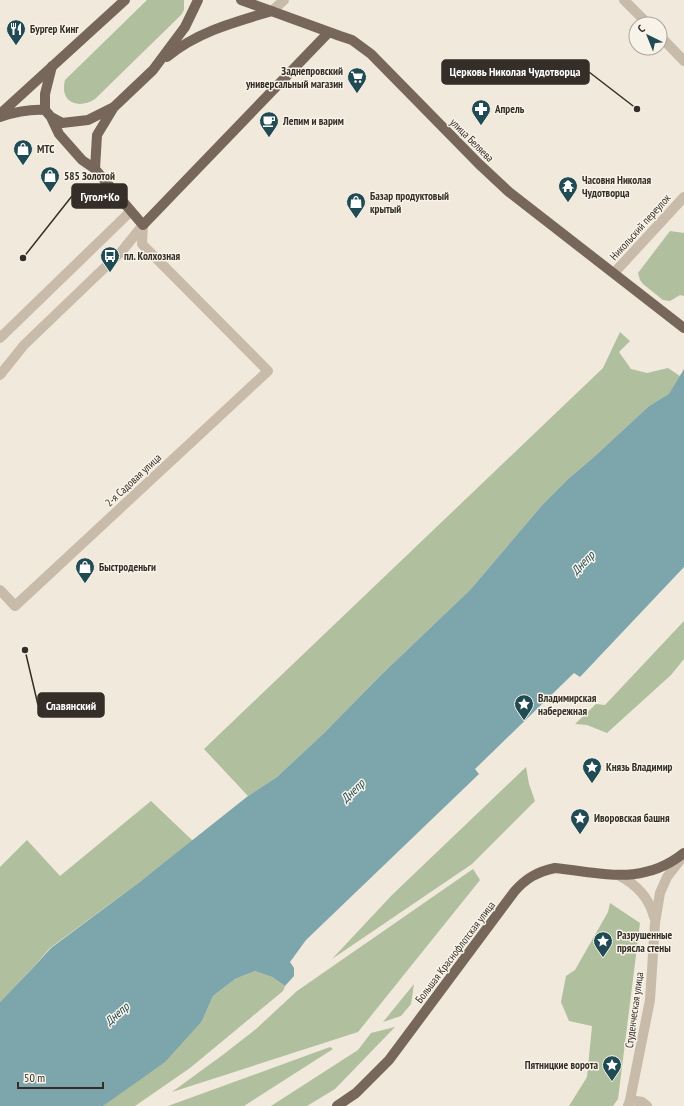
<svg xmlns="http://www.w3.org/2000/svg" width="684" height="1106" font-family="'PT Sans Narrow',sans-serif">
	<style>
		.green { fill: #b0bf9d }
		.water { fill: #7da5ac }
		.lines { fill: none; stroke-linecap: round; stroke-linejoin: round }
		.minor { stroke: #c8bba9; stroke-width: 10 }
		.major { stroke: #76675a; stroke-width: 10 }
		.labels { text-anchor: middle; stroke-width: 3; stroke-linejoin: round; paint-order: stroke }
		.poi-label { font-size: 11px; font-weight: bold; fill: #352e28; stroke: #f8f3e8; text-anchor: start }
		.street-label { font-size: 11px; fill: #352e28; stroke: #f8f3e8 }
		.water-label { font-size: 12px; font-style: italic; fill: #204b54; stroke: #f8f3e8 }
		.leader { fill: none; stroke: #352e28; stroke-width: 1.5 }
		.callout-dot { fill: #352e28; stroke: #f8f3e8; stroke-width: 1.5 }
		.callout { fill: #352e28; stroke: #352e28; stroke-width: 1.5 }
		.callout-label { font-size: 12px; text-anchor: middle; font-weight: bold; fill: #fff }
	</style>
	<rect width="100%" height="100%" fill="#f0e9dc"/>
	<path class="green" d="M 147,0 L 184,0 L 184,10 L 181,15 L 95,99 C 78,110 59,102 65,80 Z
		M 670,231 L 684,233 L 684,296 L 680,295 L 670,301 L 663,300 L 643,284 L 640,280 L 638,273 Z
		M 620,332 L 630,341 L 619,352 L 631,369 L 647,373 L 668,368 L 680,376 L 670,394 L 649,406 L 595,456 L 568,479 L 543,504 L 470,590 L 383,673 L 324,733 L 277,777 L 248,796 L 204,749 L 603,368 Z
		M 684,621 L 684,659 L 671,675 L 607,733 L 587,725 L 575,724 L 596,704 L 605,705 Z
		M 526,767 L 529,784 L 535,801 L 472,864 L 332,959 L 392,895 Z
		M 151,801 L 193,841 L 141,881 L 50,948 L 30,971 L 0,1002 L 0,867 L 27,840 L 60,876 Z
		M 473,869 L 480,880 L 358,1032 L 172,1092 L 224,1054 L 256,1029 L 297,991 Z
		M 610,903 L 640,923 L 618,1099 L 613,1106 L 569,1106 L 587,1077 L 592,1026 L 569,1021 L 561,1002 L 566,976 L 575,970 L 608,912 Z
		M 255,971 L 272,977 L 285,986 L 283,991 L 190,1068 L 135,1106 L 103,1106 L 202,1021 L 213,996 L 235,979 Z
		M 414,984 L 411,1004 L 401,1016 L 383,1022 Z
		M 395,1027 L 335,1089 L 307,1106 L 271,1106 L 358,1050 L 371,1033 Z
		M 330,1047 L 333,1049 L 244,1106 L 168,1106 Z"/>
	<path class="water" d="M 684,369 L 684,567 L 580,677 L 574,673 L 475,769 L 479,774 L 306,940 L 290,962 L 294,968 L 294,976 L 285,986 L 272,977 L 255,971 L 235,979 L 213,996 L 202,1021 L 165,1062 L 103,1106 L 0,1106 L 0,1002 L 30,971 L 51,948 L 141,881 L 248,796 L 277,777 L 324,733 L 383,673 L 470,590 L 543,504 L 568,479 L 595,456 L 649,406 L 669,394 Z"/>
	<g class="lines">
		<path class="minor" d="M 624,0 L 648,24
			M 272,11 L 284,0
			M 660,36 L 684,61
			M 614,273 L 684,197
			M 0,338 L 131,211
			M 0,375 L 24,345 L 122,251 L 143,225
			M 0,590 L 15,606 L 268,371 L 142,244 L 143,225
			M 618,875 C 636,884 649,897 654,917
			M 630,1100 L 642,1102 L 647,1106
			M 628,1106 L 630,1100 L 650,1000 L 655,923 L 660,893 L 667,877 L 684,855"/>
		<path class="major" d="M 241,0 L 340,36 L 352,40 L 371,54 L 479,164 L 509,192 L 684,328
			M 167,57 C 197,32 235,22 272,11
			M 45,110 L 45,94 L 52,66
			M 0,114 L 125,0
			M 0,117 C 15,112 29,109 45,110 L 51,117 L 62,123 L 88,120 L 114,107
			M 51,117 L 59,134 L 82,160 L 95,169 L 143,225 L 329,32
			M 95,169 L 97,135 L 114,107 L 153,70 L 185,27 L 198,0
			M 337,1106 L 356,1093 L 389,1060 L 514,892 C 526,878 537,872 555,868 C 604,873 643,886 684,853"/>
	</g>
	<defs>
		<g id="restaurant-pin" transform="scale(1)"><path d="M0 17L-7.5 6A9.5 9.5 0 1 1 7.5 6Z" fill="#204b54" stroke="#f8f3e8"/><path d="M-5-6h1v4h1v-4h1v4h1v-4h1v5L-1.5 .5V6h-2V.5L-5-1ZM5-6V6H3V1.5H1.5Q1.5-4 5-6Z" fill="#fff"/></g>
		<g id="supermarket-pin" transform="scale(1)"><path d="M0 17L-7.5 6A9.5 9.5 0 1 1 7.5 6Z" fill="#204b54" stroke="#f8f3e8"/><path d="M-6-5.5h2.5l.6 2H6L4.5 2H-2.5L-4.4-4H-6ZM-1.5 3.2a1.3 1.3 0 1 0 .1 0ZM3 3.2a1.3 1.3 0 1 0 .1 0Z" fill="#fff"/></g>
		<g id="pharmacy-pin" transform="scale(1)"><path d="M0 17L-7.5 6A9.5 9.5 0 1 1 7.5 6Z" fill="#204b54" stroke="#f8f3e8"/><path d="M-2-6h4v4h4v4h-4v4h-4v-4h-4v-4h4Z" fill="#fff"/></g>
		<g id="cafe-pin" transform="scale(1)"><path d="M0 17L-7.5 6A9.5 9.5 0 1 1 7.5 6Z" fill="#204b54" stroke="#f8f3e8"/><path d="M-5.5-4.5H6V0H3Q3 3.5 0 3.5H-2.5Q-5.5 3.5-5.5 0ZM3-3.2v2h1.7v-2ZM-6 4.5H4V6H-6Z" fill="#fff"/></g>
		<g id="shop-pin" transform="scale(1)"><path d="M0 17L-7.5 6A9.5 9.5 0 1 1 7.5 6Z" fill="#204b54" stroke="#f8f3e8"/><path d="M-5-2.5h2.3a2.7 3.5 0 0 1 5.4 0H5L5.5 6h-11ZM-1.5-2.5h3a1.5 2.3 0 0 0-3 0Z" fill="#fff"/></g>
		<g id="temple-pin" transform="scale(1)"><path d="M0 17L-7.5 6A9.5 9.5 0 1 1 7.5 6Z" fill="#204b54" stroke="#f8f3e8"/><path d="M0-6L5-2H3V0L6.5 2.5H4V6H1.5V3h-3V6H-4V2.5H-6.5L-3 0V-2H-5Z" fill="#fff"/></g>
		<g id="bus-pin" transform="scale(1)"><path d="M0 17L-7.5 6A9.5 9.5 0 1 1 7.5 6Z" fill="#204b54" stroke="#f8f3e8"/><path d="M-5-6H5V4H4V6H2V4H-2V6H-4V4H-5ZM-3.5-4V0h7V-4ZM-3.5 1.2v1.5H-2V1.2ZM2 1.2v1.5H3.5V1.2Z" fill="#fff"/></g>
		<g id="sight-pin" transform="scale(1)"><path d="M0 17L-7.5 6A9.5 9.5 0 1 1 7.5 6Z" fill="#204b54" stroke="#f8f3e8"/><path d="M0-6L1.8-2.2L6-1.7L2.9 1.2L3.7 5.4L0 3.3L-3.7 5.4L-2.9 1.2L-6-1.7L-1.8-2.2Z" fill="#fff"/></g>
	</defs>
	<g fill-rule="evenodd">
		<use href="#restaurant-pin" x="16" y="29"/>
		<use href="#supermarket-pin" x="357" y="77"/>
		<use href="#pharmacy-pin" x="481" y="109"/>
		<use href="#cafe-pin" x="269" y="121"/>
		<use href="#shop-pin" x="23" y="149"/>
		<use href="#shop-pin" x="50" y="176"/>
		<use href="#temple-pin" x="568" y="186"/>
		<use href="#shop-pin" x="356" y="202"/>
		<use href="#bus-pin" x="110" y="256"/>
		<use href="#shop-pin" x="85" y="567"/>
		<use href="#sight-pin" x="524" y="704"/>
		<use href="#sight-pin" x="592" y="767"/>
		<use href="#sight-pin" x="580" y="818"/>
		<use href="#sight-pin" x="603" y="941"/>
		<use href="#sight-pin" x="612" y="1065"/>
	</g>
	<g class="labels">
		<g class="poi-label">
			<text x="30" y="33">Бургер Кинг</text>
			<text x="343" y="75" text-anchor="end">Заднепровский<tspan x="343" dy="13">универсальный магазин</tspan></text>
			<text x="495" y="113">Апрель</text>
			<text x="283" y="125">Лепим и варим</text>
			<text x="37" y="153">МТС</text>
			<text x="64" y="180">585 Золотой</text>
			<text x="582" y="184">Часовня Николая<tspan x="582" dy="13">Чудотворца</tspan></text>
			<text x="370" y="200">Базар продуктовый<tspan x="370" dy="13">крытый</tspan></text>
			<text x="124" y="260">пл. Колхозная</text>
			<text x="99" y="571">Быстроденьги</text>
			<text x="538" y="702">Владимирская<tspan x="538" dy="13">набережная</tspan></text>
			<text x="606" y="771">Князь Владимир</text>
			<text x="594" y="822">Иворовская башня</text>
			<text x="617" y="939">Разрушенные<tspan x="617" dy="13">прясла стены</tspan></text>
			<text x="598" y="1069" text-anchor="end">Пятницкие ворота</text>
		</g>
		<g class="street-label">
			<text transform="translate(472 140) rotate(45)" y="4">улица Беляева</text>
			<text transform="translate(640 227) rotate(-48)" y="4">Никольский переулок</text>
			<text transform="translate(133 480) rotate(-43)" y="4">2-я Садовая улица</text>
			<text transform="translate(455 952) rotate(-53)" y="4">Большая Краснофлотская улица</text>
			<text transform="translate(634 1010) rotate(-82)" y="4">Студенческая улица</text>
		</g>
		<g class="water-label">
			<text transform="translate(583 563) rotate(-46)" y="4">Днепр</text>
			<text transform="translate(353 791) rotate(-44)" y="4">Днепр</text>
			<text transform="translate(117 1014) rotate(-41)" y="4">Днепр</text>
		</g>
	</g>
	<path class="leader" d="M637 109L589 72M23 258L72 196M25 650L38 705"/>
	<g class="callout-dot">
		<circle cx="637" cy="109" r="4"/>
		<circle cx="23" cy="258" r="4"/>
		<circle cx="25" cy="650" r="4"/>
	</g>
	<g class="callout">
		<rect x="442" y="60" width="147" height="24" rx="4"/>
		<rect x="72" y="184" width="55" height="24" rx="4"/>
		<rect x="38" y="693" width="66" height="24" rx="4"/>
	</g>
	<g class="callout-label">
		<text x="515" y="76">Церковь Николая Чудотворца</text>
		<text x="100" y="201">Гугол+Ко</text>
		<text x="71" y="710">Славянский</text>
	</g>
	<g transform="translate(648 36) rotate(317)"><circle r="19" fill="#f8f3e8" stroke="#aaa49b"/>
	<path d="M0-3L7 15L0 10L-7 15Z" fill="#204b54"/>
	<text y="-6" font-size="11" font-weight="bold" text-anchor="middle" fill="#352e28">С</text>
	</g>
	<path d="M18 1082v6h85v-6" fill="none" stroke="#352e28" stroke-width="2"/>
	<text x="24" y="1082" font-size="12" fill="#352e28" stroke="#f8f3e8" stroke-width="3" paint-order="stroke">50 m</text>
</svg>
